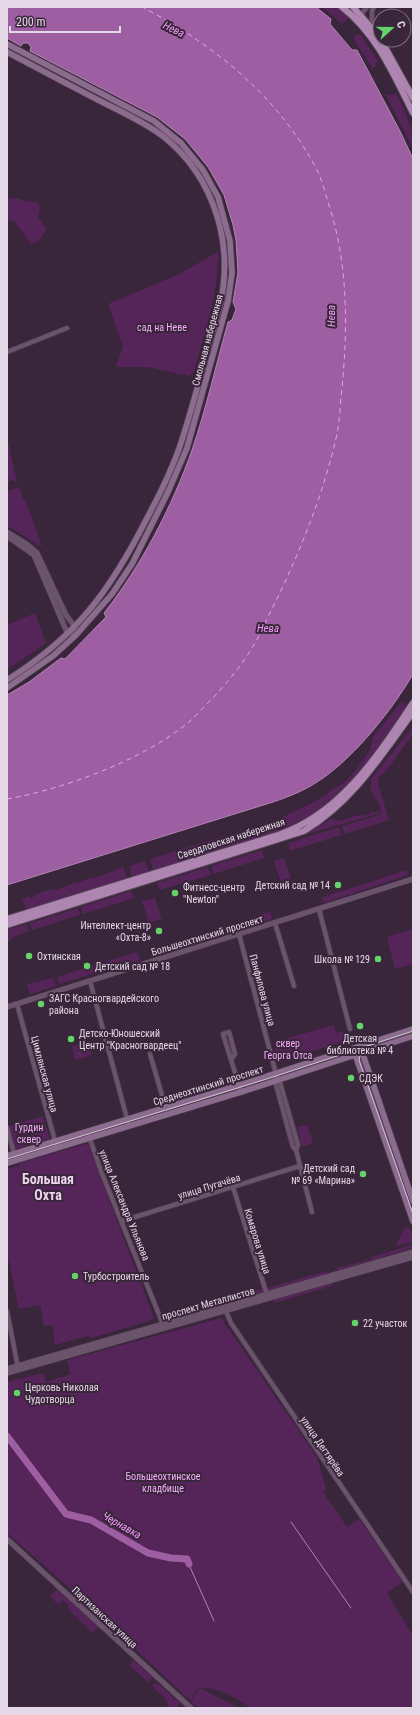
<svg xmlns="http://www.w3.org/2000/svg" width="420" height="1715" font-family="'Roboto Condensed',sans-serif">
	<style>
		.green { fill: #552459 }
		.water { fill: #9d5ea2; stroke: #b383b6 }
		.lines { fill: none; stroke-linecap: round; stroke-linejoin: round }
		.stream { stroke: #b383b6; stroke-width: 1 }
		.river { stroke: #9d5ea2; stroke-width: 7 }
		.ferry { stroke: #f19cf8; stroke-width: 1; stroke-dasharray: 5 4; stroke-linecap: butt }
		.minor-casing { stroke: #544355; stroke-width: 5.5 }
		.tertiary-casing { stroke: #544355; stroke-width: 6 }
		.secondary-casing { stroke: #544355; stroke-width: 7 }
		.primary-casing { stroke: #544355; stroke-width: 8 }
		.minor { stroke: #6a536b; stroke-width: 4 }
		.tertiary { stroke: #6a536b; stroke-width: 5 }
		.secondary { stroke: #8c6c8e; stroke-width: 5.5 }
		.primary { stroke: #ad85b0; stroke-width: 6 }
		.tram { stroke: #d3c5d4; stroke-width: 1 }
		.poi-dot { fill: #64d468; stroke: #3a263b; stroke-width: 1.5 }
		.labels { text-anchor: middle; stroke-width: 4; stroke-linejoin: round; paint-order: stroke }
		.park-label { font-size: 10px; fill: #f4b0f9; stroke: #3a263b }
		.street-label { font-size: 10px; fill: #e5d8e6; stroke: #3a263b }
		.poi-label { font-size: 10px; fill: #e5d8e6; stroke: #3a263b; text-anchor: start }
		.water-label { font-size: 11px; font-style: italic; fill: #f19cf8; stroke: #3a263b }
		.district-label { font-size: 14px; font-weight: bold; fill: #ecd2ed; stroke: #3a263b }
	</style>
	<rect width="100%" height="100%" fill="#3a263b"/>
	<path class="green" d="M 322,7 L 338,7 L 350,17 L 342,24 Z
		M 357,34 L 361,35 L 378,61 L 375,63 L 376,65 L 373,69 L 353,38 Z
		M 396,93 C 406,111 413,128 413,149 L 386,95 L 391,95 Z
		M 16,198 L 25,201 L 37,202 L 40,207 L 38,218 L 46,228 C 44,238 39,240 31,244 L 15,222 L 7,220 L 7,199 Z
		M 218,252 C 219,293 205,332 194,372 L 189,376 L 148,367 L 116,367 L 123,346 L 108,304 L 177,275 Z
		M 7,437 L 17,482 L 12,480 L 7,482 Z
		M 19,487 L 23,499 L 25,499 L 42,547 L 7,526 L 7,491 Z
		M 35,613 L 46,643 L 7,670 L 7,625 Z
		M 401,702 L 407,706 C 369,759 347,801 284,829 L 281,818 L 316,801 L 346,781 L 360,765 L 370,750 L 373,737 Z
		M 412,728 L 413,734 L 387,770 L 378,778 L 378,783 L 389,820 L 345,834 L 342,826 L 382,814 L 378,802 L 371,791 L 371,779 Z
		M 373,811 L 374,813 L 380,811 L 381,813 L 307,834 L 331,819 L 340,821 L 354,816 L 367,815 Z
		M 276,820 L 279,831 L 263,836 L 260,825 Z
		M 254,827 L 257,838 L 153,870 L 150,859 L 228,835 L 229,837 Z
		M 339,827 L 341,835 L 290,851 L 288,843 Z
		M 262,850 L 264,858 L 214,874 L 211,866 Z
		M 284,858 L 291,879 L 281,883 L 274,861 Z
		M 145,861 L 149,872 L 132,877 L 129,866 Z
		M 123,867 L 127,878 L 26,909 L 22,899 L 29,896 L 30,898 L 36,896 L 35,894 L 52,889 L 53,891 L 77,882 L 78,883 L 84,881 L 83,880 L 101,876 Z
		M 208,867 L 211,875 L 159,890 L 157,883 Z
		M 407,870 L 408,875 L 324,903 L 321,898 Z
		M 131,891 L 134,898 L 83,914 L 81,907 Z
		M 155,898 L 162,919 L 149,923 L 142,901 Z
		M 78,908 L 80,915 L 32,930 L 30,923 Z
		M 270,912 L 272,919 L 190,945 L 188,938 Z
		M 27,924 L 29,931 L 15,936 L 7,943 L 7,930 Z
		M 413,929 L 413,964 L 395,969 L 387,937 Z
		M 137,952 L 140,960 L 59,984 L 57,977 Z
		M 53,978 L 56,986 L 30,994 L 27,984 Z
		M 334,1025 L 336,1033 L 343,1031 L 344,1038 L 341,1042 L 279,1062 L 273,1042 Z
		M 88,1042 L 92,1055 L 75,1060 L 72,1046 Z
		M 43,1116 L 50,1139 L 15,1149 L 8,1126 Z
		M 307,1125 L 313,1142 L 311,1144 L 302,1147 L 297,1127 Z
		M 85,1144 L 88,1144 L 154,1318 L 152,1320 L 91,1338 L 88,1336 L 55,1345 L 52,1325 L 44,1326 L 40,1305 L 19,1309 L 7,1253 L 7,1169 L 21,1165 L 20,1163 Z
		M 406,1227 L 411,1230 L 413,1242 L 397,1246 L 396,1244 Z
		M 411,1245 L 412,1248 L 338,1271 L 337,1268 L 372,1259 L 372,1257 Z
		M 327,1271 L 328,1274 L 268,1292 L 267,1288 Z
		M 331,1283 L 332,1286 L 274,1303 L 273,1300 Z
		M 262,1289 L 264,1293 L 213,1308 L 210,1304 Z
		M 221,1318 L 317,1457 L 326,1489 L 323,1492 L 347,1527 L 359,1519 L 403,1582 L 387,1593 L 413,1636 L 413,1708 L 250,1708 C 242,1700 207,1682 197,1690 C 194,1692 192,1697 191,1701 L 72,1590 L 7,1533 L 7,1382 L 43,1373 L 46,1382 L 71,1374 L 67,1360 Z
		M 57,1589 L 98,1627 L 92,1633 L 67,1608 L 69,1606 L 63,1600 L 58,1605 L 50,1596 Z
		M 134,1660 L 153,1678 L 148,1682 L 129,1665 Z
		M 156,1682 L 180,1703 L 177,1708 L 169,1708 L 166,1699 L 152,1686 Z
		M 202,1689 L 239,1708 L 198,1708 L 191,1702 L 197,1691 Z"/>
	<path class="water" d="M 7,7 L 316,7 L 331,19 L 330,24 L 352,50 L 357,50 L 401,133 L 413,159 L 413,674 C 393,709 356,755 323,778 C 308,789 291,796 273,802 L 7,885 L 7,695 L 29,682 L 61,658 L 65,659 L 106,617 L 104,613 C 141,566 172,507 192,450 C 206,409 216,365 228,322 L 232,320 L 236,309 L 233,302 L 238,272 L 236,240 L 233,225 L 224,195 L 208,167 L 185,139 L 157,117 L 30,51 L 31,47 L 28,43 L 23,43 L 21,46 L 7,38 Z"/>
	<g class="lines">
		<path class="stream" d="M 291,1522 L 351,1608
			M 190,1567 L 214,1621"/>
		<path class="river" d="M 7,1436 L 66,1514 L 91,1520 L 148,1553 L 171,1558 L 187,1559 L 189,1564"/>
		<path class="ferry" d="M 7,799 C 64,789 139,761 184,726 C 191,721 197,714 203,708 C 222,689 242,666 255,643 C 263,629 269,614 276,601 C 302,547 324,492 337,434 C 340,419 340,403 342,388 C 348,325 348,262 328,202 C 325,192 322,181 318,172 C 280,98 215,45 142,7"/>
		<g class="minor-casing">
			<path id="minor" d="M 360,16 L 367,7
				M 372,27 L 372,11 L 374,7
				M 7,352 L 67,328
				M 319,909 L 350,1029
				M 275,923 L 294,986
				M 239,934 L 276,1074
				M 90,981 L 129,1126
				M 17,1004 L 57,1148
				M 150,1054 L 166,1109
				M 232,1058 L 235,1054 L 229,1032 L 223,1034 L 241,1092
				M 276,1074 L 279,1079 L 298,1145 L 296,1150 L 293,1147 L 275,1081 Z
				M 7,1128 L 16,1161
				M 89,1136 L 101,1171 L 164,1327
				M 296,1150 L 312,1212
				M 233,1187 L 267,1295
				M 122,1221 L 300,1166
				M 225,1309 L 231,1323 L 413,1592
				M 7,1311 L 18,1368"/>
		</g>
		<g class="tertiary-casing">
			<path id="tertiary" d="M 7,532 L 28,545 L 37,553 L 66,615 L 75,627 L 76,635 L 69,633 L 66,630 L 34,555 L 7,536
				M 7,1007 L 413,879
				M 7,1369 L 413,1252
				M 7,1373 L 413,1257
				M 7,1539 L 191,1708"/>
		</g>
		<g class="secondary-casing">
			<path id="secondary" d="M 7,44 L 154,121 L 181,143 L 203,170 L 218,197 L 230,241 L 232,273 L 228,301 L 187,448 L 168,492 L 132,564 L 112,594 L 76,635 L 53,656 L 7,688
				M 7,52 C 39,69 71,86 104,103 C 124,113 146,123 164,137 C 215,178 235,246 219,309 C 206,354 195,401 180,446 C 171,472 159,496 146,520 C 110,591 76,637 7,680
				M 359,1050 L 362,1052 L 413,1201
				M 356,1051 L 355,1054 L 413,1221
				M 7,1156 L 240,1085 L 413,1029
				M 7,1163 L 241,1092 L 413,1036"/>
		</g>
		<g class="primary-casing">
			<path id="primary" d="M 342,7 C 376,33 394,75 413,113
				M 353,7 L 380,38
				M 381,40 L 413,98
				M 7,919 L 278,835 C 341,814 378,755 413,703
				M 7,925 L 304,831 C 352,802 381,756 413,712"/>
		</g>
		<use href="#minor" class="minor"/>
		<use href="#tertiary" class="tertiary"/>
		<use href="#secondary" class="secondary"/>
		<use href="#primary" class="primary"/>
		<path class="tram" d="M 367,1046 L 361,1051 L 359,1060 L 413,1214
			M 7,1159 L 270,1078 L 413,1031"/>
	</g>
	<g class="poi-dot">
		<circle cx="338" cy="885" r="4"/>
		<circle cx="175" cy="893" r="4"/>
		<circle cx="159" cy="931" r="4"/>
		<circle cx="29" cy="956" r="4"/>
		<circle cx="378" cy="959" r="4"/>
		<circle cx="87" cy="966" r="4"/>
		<circle cx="41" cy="1004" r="4"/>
		<circle cx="360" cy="1026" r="4"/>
		<circle cx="71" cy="1039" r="4"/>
		<circle cx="351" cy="1078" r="4"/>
		<circle cx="363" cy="1174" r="4"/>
		<circle cx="75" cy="1276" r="4"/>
		<circle cx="355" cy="1323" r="4"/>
		<circle cx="17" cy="1393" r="4"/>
	</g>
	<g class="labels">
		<g class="park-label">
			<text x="162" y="331">сад на Неве</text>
			<text x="288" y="1047">сквер<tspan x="288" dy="12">Георга Отса</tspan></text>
			<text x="29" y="1131">Гурдин<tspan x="29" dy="12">сквер</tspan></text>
			<text x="163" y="1480">Большеохтинское<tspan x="163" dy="12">кладбище</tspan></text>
		</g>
		<g class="street-label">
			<text transform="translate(207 340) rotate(-75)" y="4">Смольная набережная</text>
			<text transform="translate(231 838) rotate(-18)" y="4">Свердловская набережная</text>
			<text transform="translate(207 935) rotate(-17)" y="4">Большеохтинский проспект</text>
			<text transform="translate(263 990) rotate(75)" y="4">Панфилова улица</text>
			<text transform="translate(45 1074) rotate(75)" y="4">Цимлянская улица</text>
			<text transform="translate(208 1085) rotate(-17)" y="4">Среднеохтинский проспект</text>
			<text transform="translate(209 1186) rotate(-17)" y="4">улица Пугачёва</text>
			<text transform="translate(125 1205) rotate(68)" y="4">улица Александра Ульянова</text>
			<text transform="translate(258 1241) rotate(73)" y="4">Комарова улица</text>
			<text transform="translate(208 1303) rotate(-16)" y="4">проспект Металлистов</text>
			<text transform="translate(323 1446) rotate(56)" y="4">улица Дегтярёва</text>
			<text transform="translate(105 1617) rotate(43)" y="4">Партизанская улица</text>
		</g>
		<g class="poi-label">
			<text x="330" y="889" text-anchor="end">Детский сад № 14</text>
			<text x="183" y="891">Фитнесс-центр<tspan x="183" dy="12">"Newton"</tspan></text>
			<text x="151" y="929" text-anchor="end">Интеллект-центр<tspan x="151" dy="12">«Охта-8»</tspan></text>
			<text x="37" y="960">Охтинская</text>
			<text x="370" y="963" text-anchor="end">Школа № 129</text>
			<text x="95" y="970">Детский сад № 18</text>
			<text x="49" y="1002">ЗАГС Красногвардейского<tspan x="49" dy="12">района</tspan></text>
			<text x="79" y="1037">Детско-Юношеский<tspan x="79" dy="12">Центр "Красногвардеец"</tspan></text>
			<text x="360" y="1042" text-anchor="middle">Детская<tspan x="360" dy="12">библиотека № 4</tspan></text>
			<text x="359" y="1082">СДЭК</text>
			<text x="355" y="1172" text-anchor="end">Детский сад<tspan x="355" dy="12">№ 69 «Марина»</tspan></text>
			<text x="83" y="1280">Турбостроитель</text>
			<text x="363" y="1327">22 участок</text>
			<text x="25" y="1391">Церковь Николая<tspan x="25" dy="12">Чудотворца</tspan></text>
		</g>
		<g class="water-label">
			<text transform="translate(174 29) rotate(26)" y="4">Нева</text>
			<text transform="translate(331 316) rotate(-91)" y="4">Нева</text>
			<text x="268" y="632">Нева</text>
			<text transform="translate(122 1525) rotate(30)" y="4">Чернавка</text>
		</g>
		<g class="district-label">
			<text x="48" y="1184">Большая<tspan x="48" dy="16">Охта</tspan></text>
		</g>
	</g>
	<rect width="420" height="1715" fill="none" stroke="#e5d8e6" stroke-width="16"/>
	<g transform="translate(392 28) rotate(69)"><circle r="19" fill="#3a263b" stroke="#7e6d7f"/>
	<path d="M0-3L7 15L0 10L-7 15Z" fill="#64d468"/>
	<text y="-6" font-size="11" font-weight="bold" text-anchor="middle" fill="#e5d8e6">С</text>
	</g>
	<path d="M10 26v6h110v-6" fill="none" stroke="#e5d8e6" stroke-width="2"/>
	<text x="16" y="26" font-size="12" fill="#e5d8e6" stroke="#3a263b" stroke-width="3" paint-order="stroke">200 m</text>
</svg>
